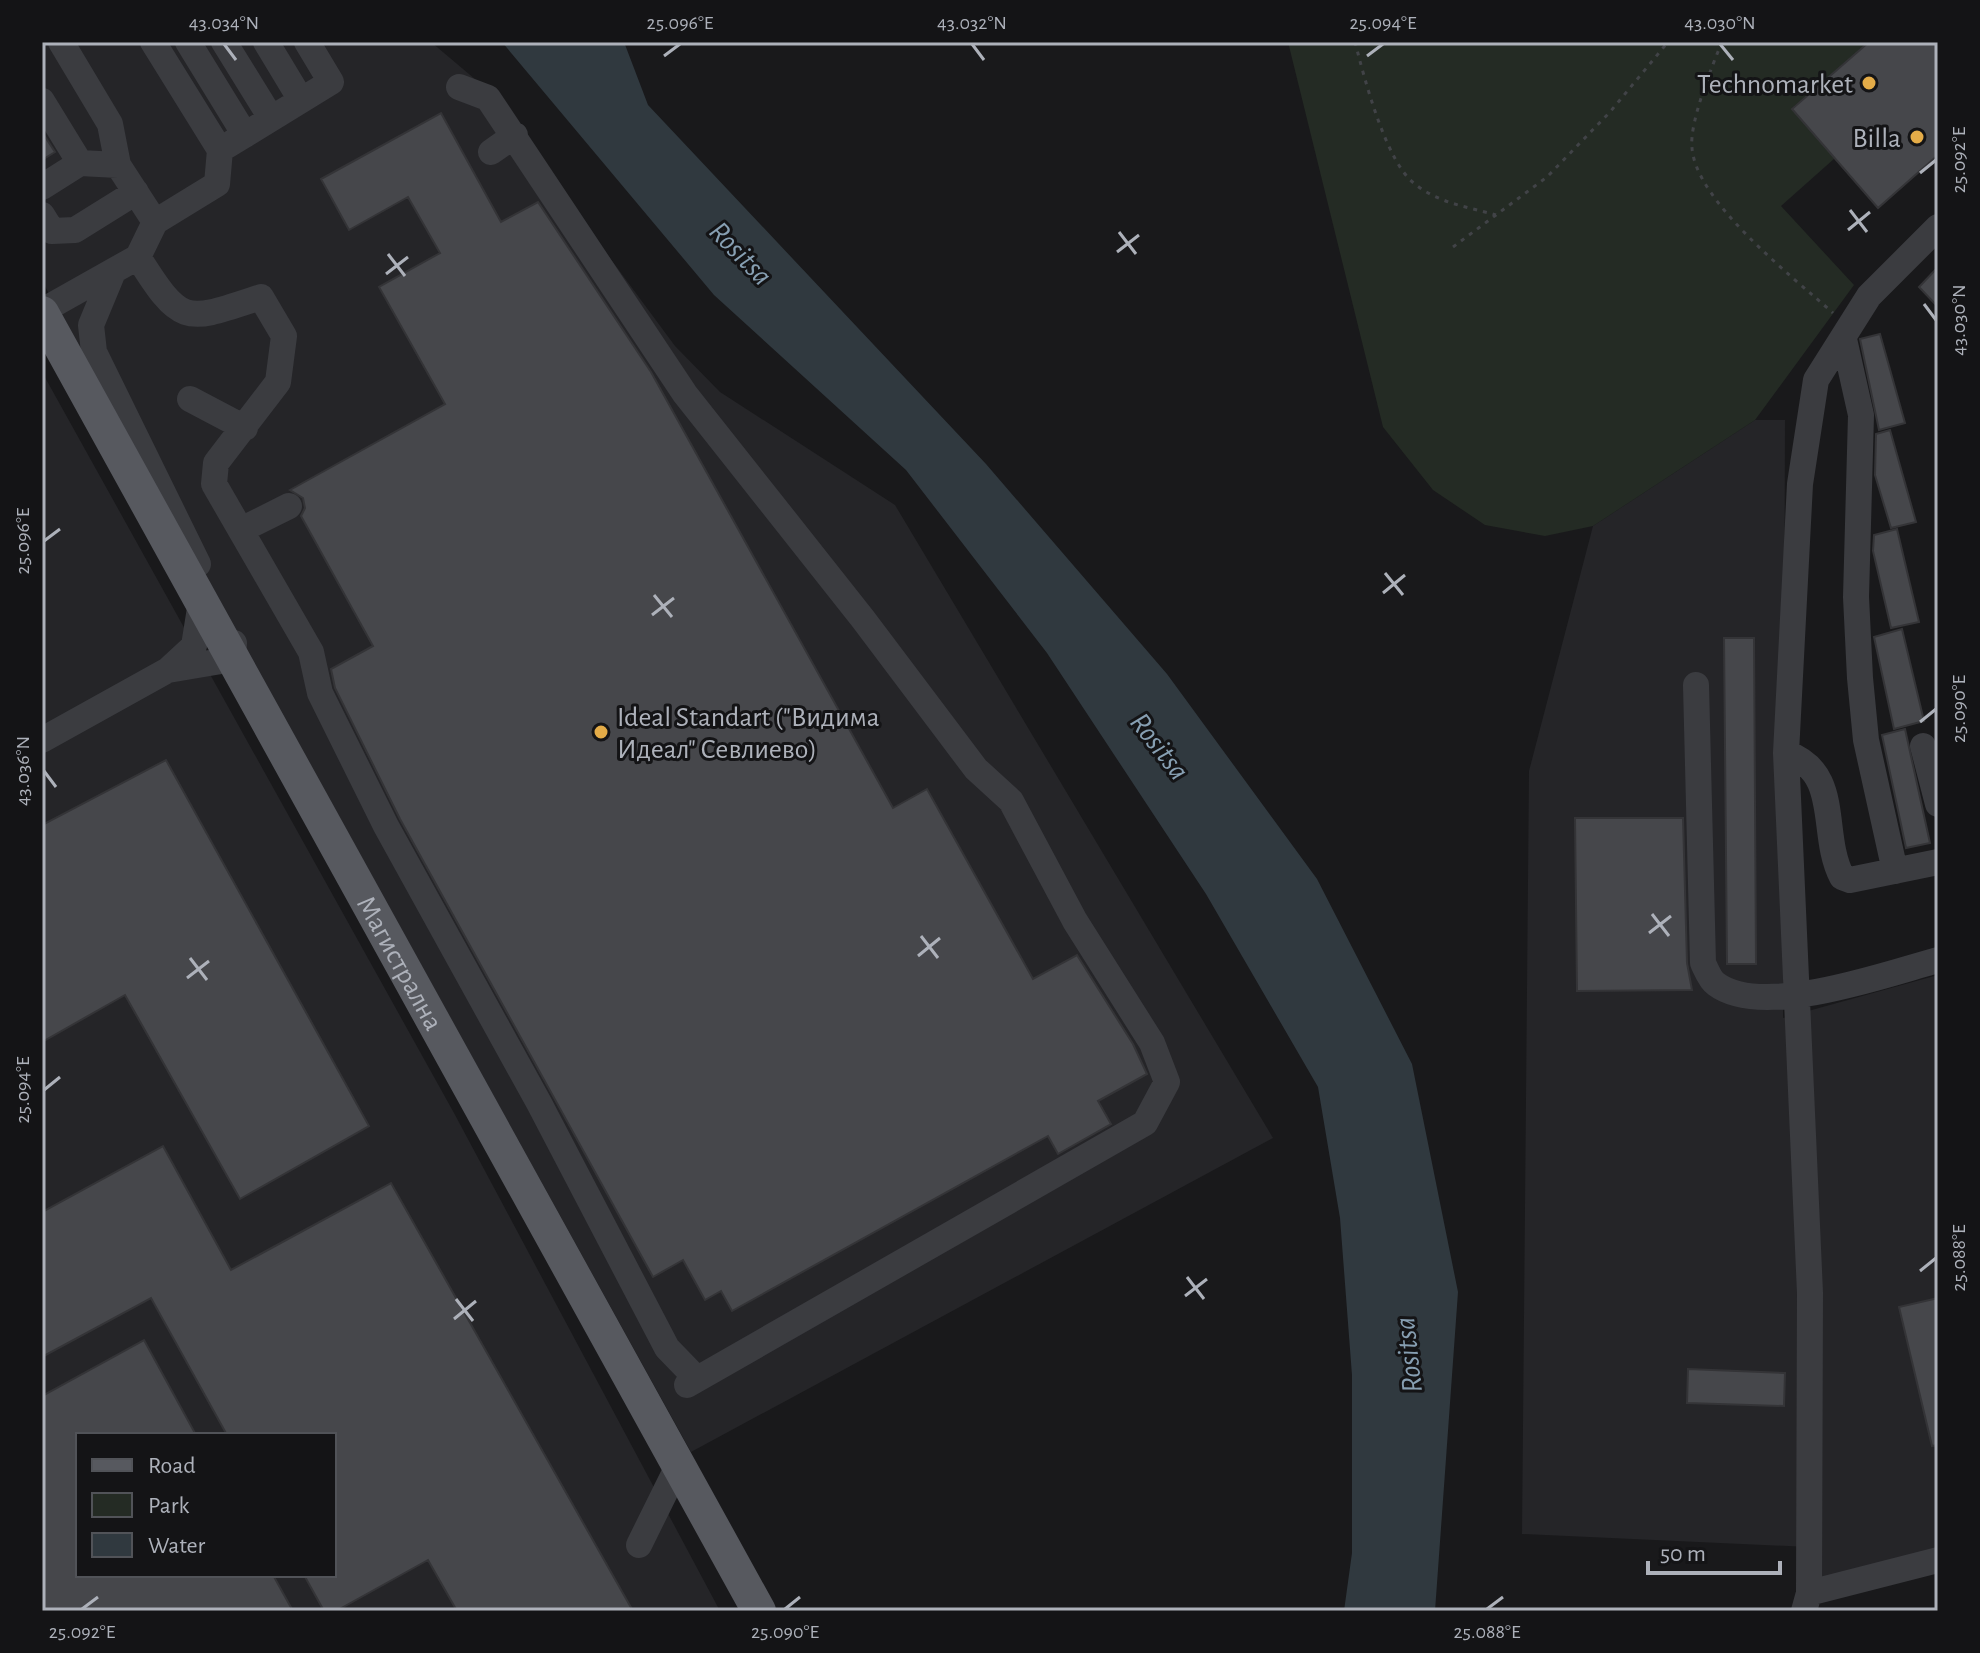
<svg xmlns="http://www.w3.org/2000/svg" width="1980" height="1653" font-family="'Alegreya Sans',sans-serif">
	<style>
		.built { fill: #252528; fill-rule: evenodd }
		.green { fill: #242b24 }
		.water { fill: #30393f }
		.building { fill: #46474b; stroke: #343437; stroke-width: 2 }
		.lines { fill: none; stroke-linecap: round; stroke-linejoin: round }
		.path { stroke: #414347; stroke-width: 3; stroke-dasharray: 4 6; stroke-linecap: butt }
		.minor { stroke: #3b3c40; stroke-width: 26 }
		.major { stroke: #57595f; stroke-width: 34 }
		.ticks { fill: none; stroke: #adb1ba; stroke-width: 3 }
		.poi-dot { fill: #e4ac48; stroke: #141416; stroke-width: 3 }
		.labels { text-anchor: middle; stroke-width: 6; stroke-linejoin: round; paint-order: stroke }
		.poi-label { font-size: 28px; fill: #adb1ba; stroke: #141416; text-anchor: end }
		.street-label { font-size: 28px; fill: #adb1ba; stroke: #141416 }
		.water-label { font-size: 30px; font-style: italic; fill: #879fb2; stroke: #141416 }
		.neatline { fill: none; stroke: #adb1ba; stroke-width: 3 }
		.ticks-label { font-size: 20px; text-anchor: middle; fill: #adb1ba }
	</style>
	<rect width="100%" height="100%" fill="#19191b"/>
	<path class="built" d="M 42,42 L 431,42 L 482,85 L 675,346 L 720,392 L 895,505 L 1273,1138 L 691,1452 L 42,281 Z
		M 42,372 L 454,1113 L 720,1611 L 42,1611 ZM 78,1435 L 334,1435 L 334,1575 L 78,1575 Z
		M 1755,420 L 1785,420 L 1783,1018 L 1938,975 L 1938,1560 L 1809,1593 L 1809,1547 L 1522,1534 L 1529,771 L 1593,526 Z"/>
	<path class="green" d="M 1288,42 L 1869,42 L 1792,108 L 1835,158 L 1781,206 L 1854,285 L 1755,420 L 1593,526 L 1545,536 L 1485,525 L 1433,490 L 1383,427 Z"/>
	<path class="water" d="M 502,42 L 624,42 L 648,105 L 986,464 L 1167,674 L 1317,879 L 1412,1064 L 1458,1292 L 1435,1611 L 1344,1611 L 1352,1553 L 1352,1375 L 1340,1218 L 1318,1087 L 1206,894 L 1047,653 L 906,470 L 714,295 Z"/>
	<path class="building" d="M 1869,42 L 1938,42 L 1938,155 L 1878,208 L 1792,109 Z
		M 441,113 L 501,222 L 538,202 L 651,372 L 893,808 L 927,789 L 1033,979 L 1077,955 L 1133,1044 L 1147,1074 L 1098,1101 L 1111,1124 L 1058,1154 L 1048,1136 L 732,1311 L 721,1291 L 705,1300 L 683,1260 L 653,1277 L 400,819 L 335,688 L 331,669 L 373,646 L 301,516 L 305,508 L 303,498 L 290,490 L 445,404 L 379,287 L 440,253 L 408,197 L 349,230 L 321,179 Z
		M 42,132 L 55,152 L 42,160 Z
		M 1938,267 L 1938,307 L 1919,287 Z
		M 1880,334 L 1905,423 L 1879,430 L 1860,339 Z
		M 1890,430 L 1916,522 L 1891,528 L 1875,475 L 1876,434 Z
		M 1897,529 L 1919,622 L 1891,628 L 1873,551 L 1874,535 Z
		M 1902,629 L 1924,721 L 1894,729 L 1874,637 Z
		M 1724,638 L 1754,638 L 1756,964 L 1727,964 Z
		M 1905,729 L 1930,843 L 1906,848 L 1882,735 Z
		M 166,760 L 369,1126 L 240,1199 L 125,995 L 42,1042 L 42,825 Z
		M 1575,818 L 1683,818 L 1687,963 L 1692,990 L 1577,991 Z
		M 163,1146 L 231,1270 L 391,1183 L 633,1611 L 457,1611 L 428,1560 L 336,1611 L 324,1611 L 304,1575 L 334,1575 L 334,1435 L 227,1435 L 151,1298 L 42,1357 L 42,1212 Z
		M 1938,1298 L 1938,1445 L 1932,1446 L 1899,1307 Z
		M 144,1340 L 196,1435 L 78,1435 L 78,1575 L 273,1575 L 293,1611 L 42,1611 L 42,1396 Z
		M 1688,1369 L 1785,1373 L 1784,1406 L 1687,1403 Z"/>
	<g class="lines">
		<path class="path" d="M 1355,42 C 1364,77 1386,163 1415,184 C 1438,203 1468,207 1496,215
			M 1722,42 C 1712,66 1689,123 1692,148 C 1696,202 1793,277 1833,313
			M 1453,247 L 1547,177 L 1610,112 L 1668,42"/>
		<path class="minor" d="M 61,42 L 110,124 L 118,165 L 155,222
			M 188,42 L 245,135
			M 224,42 L 271,118
			M 266,42 L 301,100
			M 459,87 L 488,98 L 685,394 L 863,619 L 976,769 L 1011,801 L 1075,921 L 1152,1043 L 1167,1082 L 1145,1123 L 687,1385
			M 42,101 L 80,163
			M 220,150 L 331,82 L 307,42
			M 491,152 L 515,135
			M 42,187 L 80,163 L 118,165
			M 42,215 L 52,231 L 75,230 L 136,192
			M 138,257 C 182,327 185,322 261,297 L 284,336 L 278,382 L 216,463 L 214,484 L 311,652 L 320,693 L 386,826 L 539,1103 L 667,1348 L 697,1379
			M 113,272 L 91,325 L 94,352 L 198,564
			M 42,311 L 138,257 L 155,222 L 217,184 L 220,150 L 153,42
			M 1844,339 L 1861,415 L 1856,597 L 1860,678 L 1866,740 L 1895,871
			M 190,399 L 245,428
			M 241,530 L 289,506
			M 168,670 L 233,659 L 234,643
			M 1696,685 L 1703,963 C 1706,969 1710,980 1716,984 C 1762,1019 1886,974 1938,960
			M 42,740 L 168,670 L 194,646 L 201,602
			M 1923,746 L 1938,804
			M 1786,753 C 1843,773 1819,833 1842,877 L 1850,880 L 1938,862
			M 639,1545 L 679,1464
			M 1809,1593 L 1810,1293 L 1786,753 L 1800,484 L 1816,380 L 1869,296 L 1938,227
			M 1804,1611 L 1809,1593 L 1938,1560"/>
		<path class="major" id="s1" d="M 42,313 L 759,1611"/>
	</g>
	<path class="ticks" d="M 224,44 L 236,60M 972,44 L 984,60M 1720,44 L 1733,60M 664,56 L 680,44M 1367,56 L 1383,44M 1920,173 L 1936,160M 1850,210 L 1867,232M 1848,230 L 1870,212M 1119,232 L 1136,254M 1117,252 L 1139,235M 388,254 L 405,276M 386,274 L 408,257M 1924,304 L 1936,320M 44,541 L 60,529M 1385,573 L 1403,595M 1383,593 L 1405,575M 654,595 L 672,617M 652,615 L 674,598M 1920,722 L 1936,709M 44,771 L 56,787M 1652,914 L 1669,936M 1649,933 L 1671,916M 921,936 L 938,958M 918,956 L 940,938M 190,958 L 207,980M 187,978 L 209,961M 44,1090 L 60,1077M 1920,1271 L 1936,1258M 1187,1277 L 1204,1299M 1185,1296 L 1207,1279M 456,1299 L 473,1321M 454,1319 L 476,1301M 82,1609 L 98,1597M 785,1609 L 800,1597M 1487,1609 L 1503,1597"/>
	<g class="poi-dot">
		<circle cx="1869" cy="83" r="8"/>
		<circle cx="1917" cy="137" r="8"/>
		<circle cx="601" cy="732" r="8"/>
	</g>
	<g class="labels">
		<g class="poi-label">
			<text x="1853" y="93">Technomarket</text>
			<text x="1901" y="147">Billa</text>
			<text x="617" y="726" text-anchor="start">Ideal Standart ("Видима<tspan x="617" dy="32">Идеал" Севлиево)</tspan></text>
		</g>
		<g class="street-label">
			<text dy="10" stroke="none"><textPath href="#s1" startOffset="742">Магистрална</textPath></text>
		</g>
		<g class="water-label">
			<text transform="translate(741 253) rotate(46)" y="10">Rositsa</text>
			<text transform="translate(1160 746) rotate(52)" y="10">Rositsa</text>
			<text transform="translate(1408 1355) rotate(-96)" y="10">Rositsa</text>
		</g>
	</g>
	<rect width="1980" height="1653" fill="none" stroke="#141416" stroke-width="88"/>
	<rect x="76" y="1433" width="260" height="144" fill="#141416" stroke="#515358" stroke-width="2"/>
	<rect x="92" y="1459" width="40" height="12" fill="#57595f" stroke="#515358" stroke-width="2"/>
	<text x="148" y="1473" font-size="24" fill="#adb1ba">Road</text>
	<rect x="92" y="1493" width="40" height="24" fill="#242b24" stroke="#515358" stroke-width="2"/>
	<text x="148" y="1513" font-size="24" fill="#adb1ba">Park</text>
	<rect x="92" y="1533" width="40" height="24" fill="#30393f" stroke="#515358" stroke-width="2"/>
	<text x="148" y="1553" font-size="24" fill="#adb1ba">Water</text>
	<path d="M1648 1561v12h132v-12" fill="none" stroke="#adb1ba" stroke-width="4"/>
	<text x="1660" y="1561" font-size="24" fill="#adb1ba" stroke="#141416" stroke-width="6" paint-order="stroke">50 m</text>
	<rect x="44" y="44" width="1892" height="1565" class="neatline"/>
	<g class="ticks-label">
		<text x="224" y="29">43.034°N</text>
		<text x="680" y="29">25.096°E</text>
		<text x="972" y="29">43.032°N</text>
		<text x="1383" y="29">25.094°E</text>
		<text x="1720" y="29">43.030°N</text>
		<text transform="translate(1958 160) rotate(-90)" y="7">25.092°E</text>
		<text transform="translate(1958 320) rotate(-90)" y="7">43.030°N</text>
		<text transform="translate(22 541) rotate(-90)" y="7">25.096°E</text>
		<text transform="translate(1958 709) rotate(-90)" y="7">25.090°E</text>
		<text transform="translate(22 771) rotate(-90)" y="7">43.036°N</text>
		<text transform="translate(22 1090) rotate(-90)" y="7">25.094°E</text>
		<text transform="translate(1958 1258) rotate(-90)" y="7">25.088°E</text>
		<text x="82" y="1638">25.092°E</text>
		<text x="785" y="1638">25.090°E</text>
		<text x="1487" y="1638">25.088°E</text>
	</g>
</svg>
